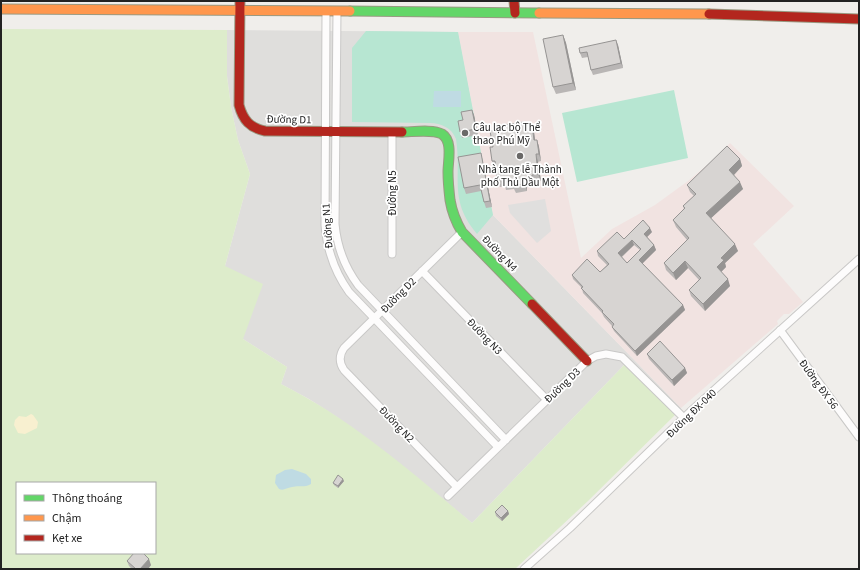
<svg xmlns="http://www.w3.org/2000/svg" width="860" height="570" font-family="'Source Sans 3',sans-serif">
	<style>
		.residential { fill: #dfdedc }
		.commercial { fill: #f1e3e1 }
		.grass { fill: #ddeccb; fill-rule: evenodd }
		.sand { fill: #f8f0d0 }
		.pitch { fill: #b7e6d2 }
		.parking { fill: #e0dfde }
		.water { fill: #bfdbe3 }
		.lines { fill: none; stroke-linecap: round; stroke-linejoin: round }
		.street-casing { stroke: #c9c8c7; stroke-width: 9 }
		.fast-casing { stroke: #999a82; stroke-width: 11 }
		.slow-casing { stroke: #999a82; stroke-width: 11 }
		.jam-casing { stroke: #999a82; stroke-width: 11 }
		.street { stroke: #fdfcfc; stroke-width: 7 }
		.fast { stroke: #63d668; stroke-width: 9 }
		.slow { stroke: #ff974d; stroke-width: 9 }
		.jam { stroke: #b3261e; stroke-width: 9 }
		.wall { fill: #b9b6b5; fill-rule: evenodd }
		.shaded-wall { fill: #969493 }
		.building { fill: #d7d4d2; stroke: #969493; fill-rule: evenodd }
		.poi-dot { fill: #6a6968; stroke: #fff; stroke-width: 1.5 }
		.labels { text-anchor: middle; stroke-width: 3.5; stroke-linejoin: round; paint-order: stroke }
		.street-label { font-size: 11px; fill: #222; stroke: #fff }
		.poi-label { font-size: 11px; fill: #222; stroke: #fff; text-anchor: start }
	</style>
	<rect width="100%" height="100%" fill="#f0eeeb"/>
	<path class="residential" d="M 227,30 L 458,32 L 493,215 L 681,408 L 676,414 L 626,363 L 472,523 L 399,463 L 337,417 L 309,399 L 281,384 L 287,367 L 243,339 L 225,266 L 250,174 L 238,140 L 231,107 L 227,76 Z"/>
	<path class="commercial" d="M 458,32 L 533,32 L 581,258 L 612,229 L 655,205 L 688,181 L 712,161 L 730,143 L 794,206 L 753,244 L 803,302 L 789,314 L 784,314 L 777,321 L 778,324 L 681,408 L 493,215 Z"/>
	<path class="grass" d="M 1,29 L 227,30 L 227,76 L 231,107 L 238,140 L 250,174 L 225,266 L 263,284 L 243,339 L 287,367 L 281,384 C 351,419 412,472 472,523 L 626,363 L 676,414 L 588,501 L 515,569 L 1,569 ZM 17,483 L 155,483 L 155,553 L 17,553 Z"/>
	<path class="sand" d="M 31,414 L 33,415 L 38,422 L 37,428 L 25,434 L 18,433 L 14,425 L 15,420 L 19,416 L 26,417 Z"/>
	<path class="pitch" d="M 366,31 L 458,32 L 493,215 L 477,234 C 448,200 462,177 456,139 C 452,128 441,123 430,123 L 352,122 L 352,48 Z
		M 674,90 L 688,158 L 577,182 L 562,113 Z"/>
	<path class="parking" d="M 545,199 L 551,231 L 537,243 L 510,213 L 508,205 Z"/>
	<path class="water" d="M 434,91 L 461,91 L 461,107 L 433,107 Z
		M 292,469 L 306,474 L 311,479 L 311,484 C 304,488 299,485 292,487 C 286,488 284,491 279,489 L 275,483 L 276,475 L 285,470 Z"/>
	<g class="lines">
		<g class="street-casing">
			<path id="street" d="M 326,11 L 325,225 C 327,250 334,271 349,292 L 498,447
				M 337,11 L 335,224 C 337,247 344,266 358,285 L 506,440
				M 392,254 L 392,132
				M 422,271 L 547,400
				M 780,330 L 859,437
				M 457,487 L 344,370 C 339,363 339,355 344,348 L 462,232
				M 448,496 L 587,361 L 596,356 L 606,354 L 622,357 L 684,418
				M 524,569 L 570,528 L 691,411 L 859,259"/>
		</g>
		<g class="fast-casing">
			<path id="fast" d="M 350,11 L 539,13
				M 402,132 C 412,132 433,129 442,134 C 453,141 448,161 448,172 C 448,182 449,191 450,200 C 452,212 456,222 462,232 L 532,304"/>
		</g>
		<g class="slow-casing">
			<path id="slow" d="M 1,9 L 350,11
				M 539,13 L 709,14"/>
		</g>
		<g class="jam-casing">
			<path id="jam" d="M 240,1 L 239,105 C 243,120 250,128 265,131 L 402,132
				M 514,1 L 515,13
				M 709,14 L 859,19
				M 532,304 L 587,361"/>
		</g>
		<use href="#street" class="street"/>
		<use href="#fast" class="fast"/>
		<use href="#slow" class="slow"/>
		<use href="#jam" class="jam"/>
	</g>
	<path class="wall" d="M 563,35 L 566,43 L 576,90 L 556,94 L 553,87 Z
		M 618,45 L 623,68 L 593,75 L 591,70 L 588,57 L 582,58 L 580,53 Z
		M 474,115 L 478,135 L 462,138 L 460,132 L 463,120 Z
		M 524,122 L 525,126 L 532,125 L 534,132 L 535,140 L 537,140 L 539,147 L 541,161 L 538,162 L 541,181 L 534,182 L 535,186 L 527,187 L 527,191 L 516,193 L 514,189 L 506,190 L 505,186 L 500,187 L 497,180 L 496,168 L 495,168 L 492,161 L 493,147 L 497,130 Z
		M 482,158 L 492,207 L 486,208 L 484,202 L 481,191 L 466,194 L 464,188 Z
		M 740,159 L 742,166 L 734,175 L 743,189 L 711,218 L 738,251 L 725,263 L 726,267 L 721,272 L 730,286 L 705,311 L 691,296 L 689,290 L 699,280 L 688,268 L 676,280 L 666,270 L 664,263 L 687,240 L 676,227 L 673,220 L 684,209 L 683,206 L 694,196 L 690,192 L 687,185 Z
		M 652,232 L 647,237 L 654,245 L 656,250 L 642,263 L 683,305 L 685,310 L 637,356 L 614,331 L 612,327 L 612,326 L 604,317 L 602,313 L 583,293 L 582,288 L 573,279 L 572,275 L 600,272 L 607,265 L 598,256 L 597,251 L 624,239 ZM 634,245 L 640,250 L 627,263 L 622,257 Z
		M 647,354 L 685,368 L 687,373 L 674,386 L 649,359 Z
		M 344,481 L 338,488 L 334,485 L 333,483 Z
		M 508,511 L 509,514 L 502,521 L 496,516 L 495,512 Z
		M 127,561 L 151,565 L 148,569 L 132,569 L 129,566 Z"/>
	<path class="shaded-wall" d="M 563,35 L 566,43 L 576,90 L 573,83 Z
		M 616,40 L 618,45 L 623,68 L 621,63 Z
		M 472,110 L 474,115 L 478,135 L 476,129 Z
		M 532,125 L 534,132 L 536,148 L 534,140 Z
		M 537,140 L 539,147 L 541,161 L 539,154 Z
		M 481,153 L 482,158 L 492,207 L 490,201 Z
		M 536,154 L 538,162 L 541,181 L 538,174 Z
		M 740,159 L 742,166 L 732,177 L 729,170 Z
		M 524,180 L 527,187 L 527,191 L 525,184 Z
		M 740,182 L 743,189 L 709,220 L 706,213 Z
		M 650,228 L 652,232 L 645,239 L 644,234 Z
		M 632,240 L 634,245 L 620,258 L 618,253 Z
		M 735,244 L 738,251 L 725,263 L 726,267 L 719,274 L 717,267 L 721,258 Z
		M 654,245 L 656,250 L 641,265 L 639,260 Z
		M 685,261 L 688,268 L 676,280 L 673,273 Z
		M 728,279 L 730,286 L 705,311 L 703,304 Z
		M 683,305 L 685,310 L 637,356 L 635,351 Z
		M 685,368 L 687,373 L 674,386 L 672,380 Z
		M 343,479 L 344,481 L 338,488 L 338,486 Z
		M 508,511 L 509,514 L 502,521 L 501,518 Z
		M 149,559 L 151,565 L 148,569 L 140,569 Z"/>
	<path class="building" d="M 563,35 L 573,83 L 553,87 L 543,39 Z
		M 616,40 L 621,63 L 591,70 L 587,52 L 580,53 L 579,48 Z
		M 472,110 L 476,129 L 460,132 L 458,121 L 463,120 L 461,112 Z
		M 524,122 L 524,126 L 532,125 L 534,140 L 537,140 L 539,154 L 536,154 L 538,174 L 532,175 L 532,178 L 524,180 L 525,184 L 513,185 L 512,181 L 504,182 L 503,179 L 497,180 L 495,161 L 492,161 L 490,147 L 493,147 L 490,131 L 497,130 L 496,126 Z
		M 727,146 L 740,159 L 729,170 L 740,182 L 706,213 L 735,244 L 721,258 L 724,260 L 717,267 L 728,279 L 703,304 L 689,290 L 701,278 L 685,261 L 673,273 L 664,263 L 689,238 L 673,220 L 685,208 L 683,206 L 696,194 L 687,185 Z
		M 481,153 L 490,201 L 484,202 L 480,185 L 464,188 L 458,157 Z
		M 643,220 L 650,228 L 644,234 L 654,245 L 639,260 L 683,305 L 635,351 L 612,327 L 614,324 L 602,312 L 603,311 L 581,288 L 583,287 L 572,275 L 587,259 L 600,272 L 609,264 L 597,251 L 617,232 L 624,239 ZM 632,240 L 641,249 L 627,263 L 618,253 Z
		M 660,341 L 685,368 L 672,380 L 647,354 Z
		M 338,475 L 343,479 L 338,486 L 333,483 Z
		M 502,505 L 508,511 L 501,518 L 495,512 Z
		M 134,553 L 143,553 L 149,559 L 140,569 L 136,569 L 127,561 Z"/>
	<g class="poi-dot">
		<circle cx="465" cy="133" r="4"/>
		<circle cx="520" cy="156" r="4"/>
	</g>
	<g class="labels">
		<g class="street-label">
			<text transform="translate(289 119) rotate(1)" y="4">Đường D1</text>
			<text transform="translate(392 193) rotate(-90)" y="4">Đường N5</text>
			<text transform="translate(327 226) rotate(-94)" y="4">Đường N1</text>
			<text transform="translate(500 253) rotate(46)" y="4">Đường N4</text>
			<text transform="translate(398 295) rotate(-45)" y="4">Đường D2</text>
			<text transform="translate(485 336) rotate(46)" y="4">Đường N3</text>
			<text transform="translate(819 384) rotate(54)" y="4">Đường ĐX 56</text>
			<text transform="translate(562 385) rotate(-44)" y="4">Đường D3</text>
			<text transform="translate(691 413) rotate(-44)" y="4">Đường ĐX-040</text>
			<text transform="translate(397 424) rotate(46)" y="4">Đường N2</text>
		</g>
		<g class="poi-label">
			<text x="473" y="131">Câu lạc bộ Thể<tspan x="473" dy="13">thao Phú Mỹ</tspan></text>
			<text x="520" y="173" text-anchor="middle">Nhà tang lễ Thành<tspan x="520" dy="13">phố Thủ Dầu Một</tspan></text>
		</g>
	</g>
	<rect width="860" height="570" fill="none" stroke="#222222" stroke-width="4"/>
	<rect x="16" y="482" width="140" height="72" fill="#ffffff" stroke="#a7a7a7"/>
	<rect x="24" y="495" width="20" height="6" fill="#63d668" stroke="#a7a7a7"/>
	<text x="52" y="502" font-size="12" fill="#222222">Thông thoáng</text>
	<rect x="24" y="515" width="20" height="6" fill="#ff974d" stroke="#a7a7a7"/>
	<text x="52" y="522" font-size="12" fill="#222222">Chậm</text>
	<rect x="24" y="535" width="20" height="6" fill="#b3261e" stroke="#a7a7a7"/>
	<text x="52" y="542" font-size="12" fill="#222222">Kẹt xe</text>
</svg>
